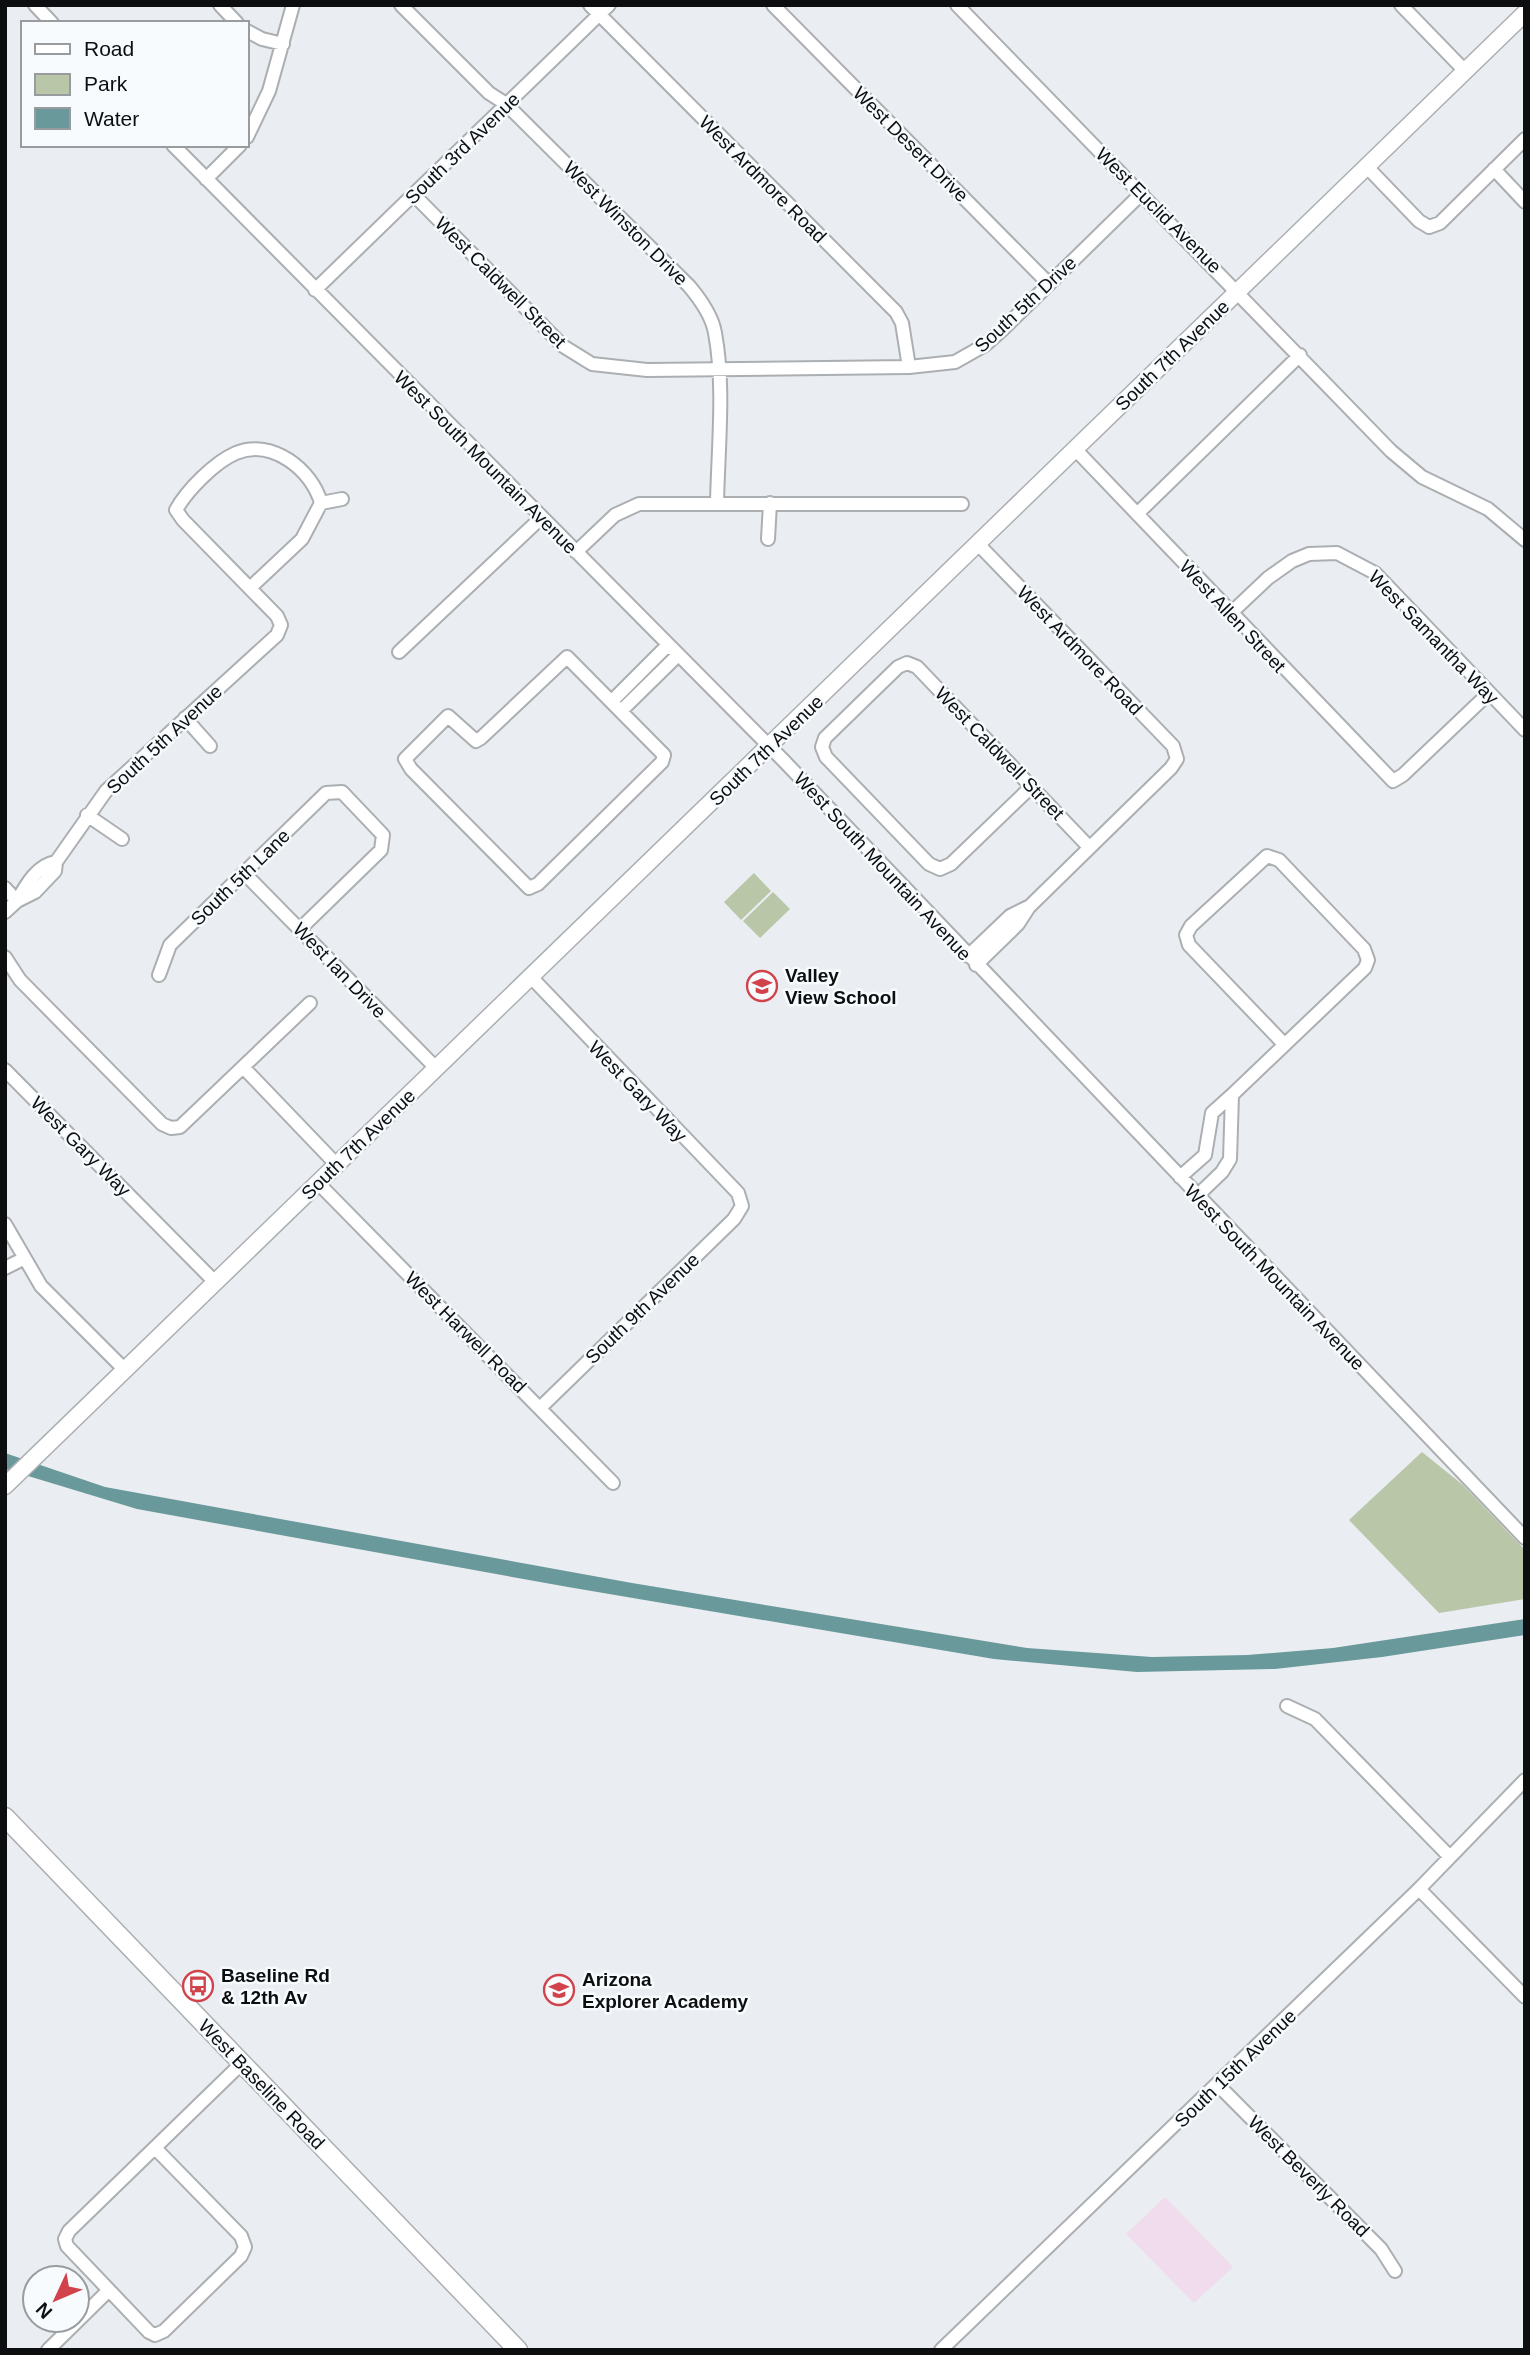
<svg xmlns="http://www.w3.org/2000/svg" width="1530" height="2355" font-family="Helvetica,sans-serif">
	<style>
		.industrial { fill: #f0dcec }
		.green { fill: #b9c6a8 }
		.water { fill: #69999b }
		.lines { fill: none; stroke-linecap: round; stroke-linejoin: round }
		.street-casing { stroke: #acafb2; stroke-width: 16 }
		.secondary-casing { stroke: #acafb2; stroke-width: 19 }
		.primary-casing { stroke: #acafb2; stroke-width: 21 }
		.street { stroke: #fff; stroke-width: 12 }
		.secondary { stroke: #fff; stroke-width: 16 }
		.primary { stroke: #fff; stroke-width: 18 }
		.labels { text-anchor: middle; stroke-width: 5; stroke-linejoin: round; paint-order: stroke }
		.street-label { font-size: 19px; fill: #0d0e0f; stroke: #f7fbfe }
		.poi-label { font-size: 19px; font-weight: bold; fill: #0d0e0f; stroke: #f7fbfe; text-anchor: start }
	</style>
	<rect width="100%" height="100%" fill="#eaedf1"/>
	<path class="industrial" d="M 1165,2197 L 1233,2267 L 1194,2303 L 1126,2234 Z"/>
	<path class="green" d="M 754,873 L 771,891 L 741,920 L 724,902 Z
		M 773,892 L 790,909 L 760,938 L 743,921 Z
		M 1422,1452 L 1463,1485 L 1525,1550 L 1525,1599 L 1439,1613 L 1349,1520 Z"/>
	<path class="water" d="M 5,1453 L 105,1487 L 632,1583 L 1027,1648 L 1152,1657 L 1247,1655 L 1333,1648 L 1525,1619 L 1525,1635 L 1382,1657 L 1275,1669 L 1137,1672 L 994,1659 L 568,1587 L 137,1509 L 5,1469 Z"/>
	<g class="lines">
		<g class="street-casing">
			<path id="street" d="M 35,5 L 52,23
				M 220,5 L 237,23
				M 401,5 L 489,93 L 506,104 L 689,286 C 700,299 712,315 715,333 C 725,386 718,449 717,503
				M 590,5 L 896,312 L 902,323 L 909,367
				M 773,5 L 1049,284
				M 957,5 L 1391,451 L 1422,477 L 1488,509 L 1525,540
				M 1401,5 L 1466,72
				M 247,31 L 262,39 L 283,44
				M 247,137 L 269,91 L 293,5
				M 173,145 L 784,761 L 1525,1538
				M 1367,167 L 1419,221 L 1429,227 L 1440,223 L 1525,139
				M 1494,169 L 1525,202
				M 206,179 L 240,145
				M 414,195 L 563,346 L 592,364 L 647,370 L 909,367 L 955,362 L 985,345 L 1002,330 L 1142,193
				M 315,290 L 609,5
				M 1075,449 L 1393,781 L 1403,775 L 1489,693
				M 321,503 L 342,499
				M 1137,514 L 1300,355
				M 768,539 L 770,503
				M 576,552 L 615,515 L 639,504 L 962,504
				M 250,588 L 302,539 L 321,503
				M 1231,613 L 1268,578 L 1292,561 L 1309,554 L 1337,553 L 1375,573 L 1525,730
				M 399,652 L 542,517
				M 567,657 L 664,755 L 662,762 L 538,884 L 529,888 L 411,769 L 405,759 L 448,716 L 476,741 L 481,738 Z
				M 613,700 L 668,645
				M 622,710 L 678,655
				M 185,718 L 210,746
				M 1031,787 L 951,864 L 940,869 L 929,864 L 826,757 L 822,747 L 825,738 L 898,667 L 907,663 L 917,667 L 1089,847
				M 87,815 L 122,839
				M 244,873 L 436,1068
				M 5,888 L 17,901
				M 17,901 C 26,885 37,865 56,862
				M 5,912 L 17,901 L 35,892 L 55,871 L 56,862 L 106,791 L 277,635 L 281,625 L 277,616 L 183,520 L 176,510 C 187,490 215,462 236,453 C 272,438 312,470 321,503
				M 968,956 L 1010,916 L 1028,907
				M 5,957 L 20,980 L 162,1124 L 171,1128 L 180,1127 L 310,1003
				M 976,965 L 1018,924 L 1029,907 L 1171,768 L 1177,759 L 1173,746 L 978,544
				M 159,975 L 170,945 L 326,793 L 342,792 L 383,835 L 381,850 L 300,929
				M 531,977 L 738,1193 L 742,1206 L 734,1219 L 540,1408
				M 243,1067 L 336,1164
				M 5,1070 L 215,1282
				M 1180,1177 L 1205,1155 L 1212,1113 L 1232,1095 L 1365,968 L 1368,960 L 1364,949 L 1279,860 L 1267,856 L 1191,926 L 1186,935 L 1189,945 L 1284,1044
				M 318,1183 L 613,1483
				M 1197,1196 L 1222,1172 L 1230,1159 L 1232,1095
				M 5,1224 L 41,1286 L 125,1370
				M 5,1268 L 23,1259
				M 1287,1706 L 1315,1719 L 1450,1857
				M 1419,1889 L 1525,1997
				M 1218,2085 L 1381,2249 L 1395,2271
				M 155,2148 L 241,2236 L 245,2247 L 241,2256 L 164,2331 L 155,2335 L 149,2332 L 67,2246 L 65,2239 L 69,2231 L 242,2063
				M 48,2350 L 109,2290
				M 941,2350 L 1419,1889 L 1525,1780"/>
		</g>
		<g class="secondary-casing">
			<path id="secondary" d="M 5,1486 L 1525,13"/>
		</g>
		<g class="primary-casing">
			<path id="primary" d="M 5,1817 L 518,2350"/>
		</g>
		<use href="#street" class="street"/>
		<use href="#secondary" class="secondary"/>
		<use href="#primary" class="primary"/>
	</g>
	<defs>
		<g id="school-ring" transform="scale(1.575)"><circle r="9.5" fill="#f7fbfe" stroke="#d2424b" stroke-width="1.5"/><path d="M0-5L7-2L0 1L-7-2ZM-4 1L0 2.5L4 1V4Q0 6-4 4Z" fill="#d2424b"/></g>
		<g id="bus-ring" transform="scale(1.575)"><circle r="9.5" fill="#f7fbfe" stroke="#d2424b" stroke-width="1.5"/><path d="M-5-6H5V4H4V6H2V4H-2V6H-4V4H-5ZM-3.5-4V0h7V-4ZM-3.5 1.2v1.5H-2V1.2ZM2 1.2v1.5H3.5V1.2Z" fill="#d2424b"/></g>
	</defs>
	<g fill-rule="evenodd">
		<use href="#school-ring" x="762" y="986"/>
		<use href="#bus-ring" x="198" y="1986"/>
		<use href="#school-ring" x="559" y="1990"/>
	</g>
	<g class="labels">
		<g class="street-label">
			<text transform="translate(911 144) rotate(45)" y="7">West Desert Drive</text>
			<text transform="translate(462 148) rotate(-44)" y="7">South 3rd Avenue</text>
			<text transform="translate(763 179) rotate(45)" y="7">West Ardmore Road</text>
			<text transform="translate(1159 210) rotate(45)" y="7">West Euclid Avenue</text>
			<text transform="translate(626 223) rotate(45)" y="7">West Winston Drive</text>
			<text transform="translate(501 282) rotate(45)" y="7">West Caldwell Street</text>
			<text transform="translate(1025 304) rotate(-43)" y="7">South 5th Drive</text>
			<text transform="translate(1172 355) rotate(-44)" y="7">South 7th Avenue</text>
			<text transform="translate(486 462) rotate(45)" y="7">West South Mountain Avenue</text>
			<text transform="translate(1233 616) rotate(47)" y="7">West Allen Street</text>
			<text transform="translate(1434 637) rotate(46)" y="7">West Samantha Way</text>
			<text transform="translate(1080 650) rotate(46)" y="7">West Ardmore Road</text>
			<text transform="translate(164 739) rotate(-43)" y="7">South 5th Avenue</text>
			<text transform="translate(766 750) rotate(-44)" y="7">South 7th Avenue</text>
			<text transform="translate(1000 753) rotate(46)" y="7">West Caldwell Street</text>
			<text transform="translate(883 866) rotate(47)" y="7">West South Mountain Avenue</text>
			<text transform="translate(240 877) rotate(-44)" y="7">South 5th Lane</text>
			<text transform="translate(340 970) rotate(46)" y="7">West Ian Drive</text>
			<text transform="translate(638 1091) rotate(46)" y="7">West Gary Way</text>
			<text transform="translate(358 1144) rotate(-44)" y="7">South 7th Avenue</text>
			<text transform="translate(81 1146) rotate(45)" y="7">West Gary Way</text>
			<text transform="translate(1275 1277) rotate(46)" y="7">West South Mountain Avenue</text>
			<text transform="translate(642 1308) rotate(-44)" y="7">South 9th Avenue</text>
			<text transform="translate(466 1332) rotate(45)" y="7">West Harwell Road</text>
			<text transform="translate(1235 2068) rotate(-44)" y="7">South 15th Avenue</text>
			<text transform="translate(262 2084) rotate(46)" y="7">West Baseline Road</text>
			<text transform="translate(1309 2176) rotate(45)" y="7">West Beverly Road</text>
		</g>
		<g class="poi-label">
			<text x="785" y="982">Valley<tspan x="785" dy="22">View School</tspan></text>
			<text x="221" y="1982">Baseline Rd<tspan x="221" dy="22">&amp; 12th Av</tspan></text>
			<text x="582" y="1986">Arizona<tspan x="582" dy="22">Explorer Academy</tspan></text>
		</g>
	</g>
	<rect width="1530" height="2355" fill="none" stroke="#0d0e0f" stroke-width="14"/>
	<rect x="21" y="21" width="228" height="126" fill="#f7fbfe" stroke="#999c9e" stroke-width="2"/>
	<rect x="35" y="44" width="35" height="10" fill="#ffffff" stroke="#999c9e" stroke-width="2"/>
	<text x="84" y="56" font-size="21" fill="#0d0e0f">Road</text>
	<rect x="35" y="74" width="35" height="21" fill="#b9c6a8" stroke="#999c9e" stroke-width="2"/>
	<text x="84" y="91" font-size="21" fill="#0d0e0f">Park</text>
	<rect x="35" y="108" width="35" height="21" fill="#69999b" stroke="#999c9e" stroke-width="2"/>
	<text x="84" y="126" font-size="21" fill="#0d0e0f">Water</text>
	<g transform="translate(56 2299) rotate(226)"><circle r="33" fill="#f7fbfe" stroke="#999c9e" stroke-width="2"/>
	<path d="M0-5L12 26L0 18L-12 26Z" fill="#d2424b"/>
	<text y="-10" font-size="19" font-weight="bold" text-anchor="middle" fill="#0d0e0f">N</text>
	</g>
</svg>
